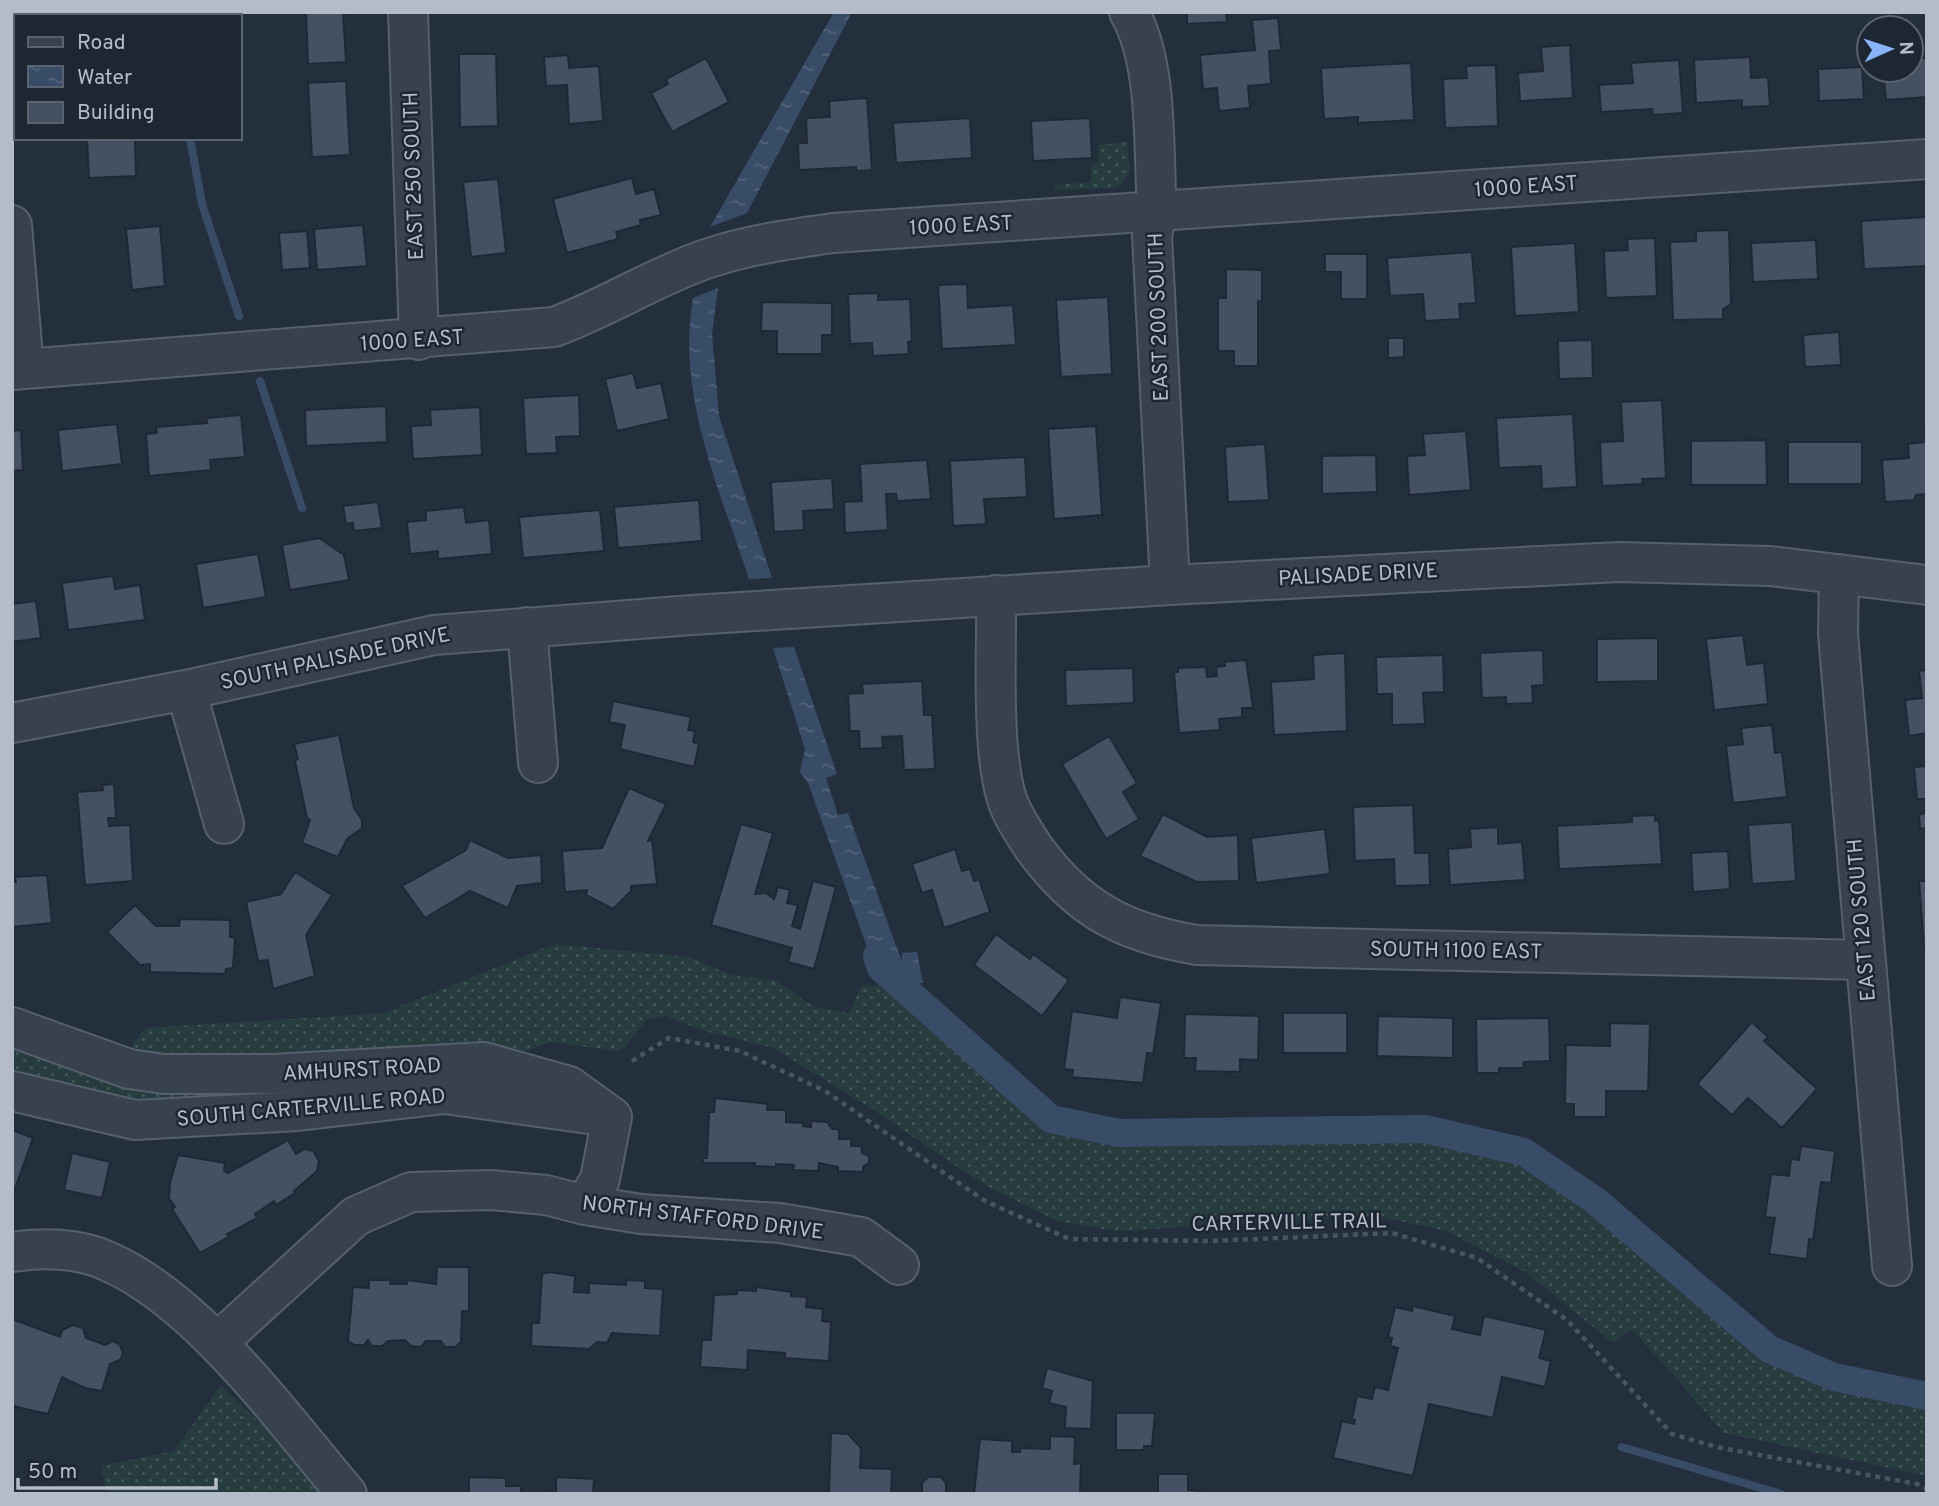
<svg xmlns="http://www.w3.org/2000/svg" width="1939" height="1506" font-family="Overpass,sans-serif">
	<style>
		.grass { fill: url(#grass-dots) }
		.water { fill: url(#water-ripples) }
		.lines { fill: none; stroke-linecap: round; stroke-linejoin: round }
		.stream { stroke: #394c67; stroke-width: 8 }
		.canal { stroke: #394c67; stroke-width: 28 }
		.building { fill: #455162; stroke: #1f2835; stroke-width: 2 }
		.minor-casing { stroke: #565f6c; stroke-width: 42 }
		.path { stroke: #44595c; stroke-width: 4.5; stroke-dasharray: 5 5; stroke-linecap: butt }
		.minor { stroke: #38414e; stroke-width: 38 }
		.labels { text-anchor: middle; stroke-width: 5; stroke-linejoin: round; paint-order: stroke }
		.street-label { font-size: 21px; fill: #b4bcc9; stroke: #1d2633 }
	</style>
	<defs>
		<pattern id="grass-dots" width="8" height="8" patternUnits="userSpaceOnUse" patternTransform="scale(1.75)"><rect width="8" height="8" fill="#263c3f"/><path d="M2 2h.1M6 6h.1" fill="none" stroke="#435659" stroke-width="1.8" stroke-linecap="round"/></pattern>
		<pattern id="water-ripples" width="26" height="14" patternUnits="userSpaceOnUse" patternTransform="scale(1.75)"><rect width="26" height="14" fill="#394c67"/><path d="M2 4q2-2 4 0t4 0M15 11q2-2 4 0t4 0" fill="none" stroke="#53647b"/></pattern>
	</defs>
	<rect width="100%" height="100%" fill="#242f3e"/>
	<path class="grass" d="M 1127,142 L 1130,173 L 1117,188 L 1055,190 L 1055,185 L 1091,182 L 1091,165 L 1099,161 L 1098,145 Z
		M 555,944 L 689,957 L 731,975 L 775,980 L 814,1007 L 849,1013 L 861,986 L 887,985 L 1028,1109 L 1088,1135 L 1421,1137 L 1513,1157 L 1566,1187 L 1767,1357 L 1864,1389 L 1927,1399 L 1927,1476 L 1724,1433 L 1632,1329 L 1613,1343 L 1524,1271 L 1446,1231 L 1378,1216 L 1115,1231 L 1057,1221 L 983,1184 L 872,1109 L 773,1048 L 701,1030 L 666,1016 L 647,1019 L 625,1047 L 618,1051 L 549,1042 L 427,1091 L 134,1110 L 12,1074 L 12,1036 L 112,1072 L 145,1028 L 383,1013 Z
		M 221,1385 L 333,1494 L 107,1494 L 101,1466 L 174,1451 Z"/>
	<path class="water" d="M 834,12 L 852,12 L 747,213 L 710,227 Z
		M 718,288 L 712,334 L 719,416 L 772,578 L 749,579 C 720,490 676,395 693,298 Z
		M 794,647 L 837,774 L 826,778 L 838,815 L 848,813 L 902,962 L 902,953 L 917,952 L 923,983 L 887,985 L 872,961 L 808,783 L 800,772 L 805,749 L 773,648 Z"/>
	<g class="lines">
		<path class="stream" d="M 222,16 L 223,12
			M 190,138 L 202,204 L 239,316
			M 260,381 L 302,508
			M 1622,1447 L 1781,1494"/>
		<path class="canal" d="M 877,956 L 881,968 L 1051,1119 L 1119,1133 L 1425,1129 L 1524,1152 L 1596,1201 L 1769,1349 L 1834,1377 L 1927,1396"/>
	</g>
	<path class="building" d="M 306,12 L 343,12 L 346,62 L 308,64 Z
		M 1187,12 L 1226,12 L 1227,22 L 1187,24 Z
		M 1278,18 L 1281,50 L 1269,51 L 1271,84 L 1248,86 L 1250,108 L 1219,111 L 1217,88 L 1203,89 L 1200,55 L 1255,50 L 1252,20 Z
		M 12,34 L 16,34 L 16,73 L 12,73 Z
		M 1570,45 L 1573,98 L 1520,101 L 1518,73 L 1543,71 L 1541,47 Z
		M 459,54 L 496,54 L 498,126 L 460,127 Z
		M 1911,54 L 1911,59 L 1927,58 L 1927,97 L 1886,100 L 1883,70 L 1911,70 Z
		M 568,55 L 569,68 L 599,66 L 603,121 L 569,124 L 567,85 L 546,86 L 544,57 Z
		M 1750,57 L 1751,78 L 1768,77 L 1770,106 L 1742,107 L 1742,100 L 1696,103 L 1694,60 Z
		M 706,58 L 729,102 L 672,132 L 651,93 L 668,84 L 666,79 Z
		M 1679,60 L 1683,113 L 1653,115 L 1652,109 L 1601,112 L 1599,85 L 1633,83 L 1631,63 Z
		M 1411,63 L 1414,120 L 1358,123 L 1358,117 L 1324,119 L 1321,68 Z
		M 1496,65 L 1498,126 L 1445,128 L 1443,79 L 1467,78 L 1466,66 Z
		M 1862,67 L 1864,99 L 1819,101 L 1818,69 Z
		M 346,81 L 350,155 L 312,157 L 308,83 Z
		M 867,98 L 872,170 L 856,171 L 856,167 L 799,170 L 798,143 L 807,143 L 806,118 L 830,117 L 829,101 Z
		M 970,118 L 972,158 L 896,163 L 893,123 Z
		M 1090,118 L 1092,158 L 1033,161 L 1031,121 Z
		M 87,138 L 135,138 L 136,176 L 89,178 Z
		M 632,178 L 636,194 L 654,189 L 661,215 L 640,220 L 641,225 L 616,232 L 618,239 L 567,253 L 553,199 Z
		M 498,179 L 506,253 L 471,257 L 463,182 Z
		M 1927,217 L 1927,266 L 1864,269 L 1861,221 Z
		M 363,225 L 367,266 L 317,270 L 314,229 Z
		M 160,226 L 165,286 L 132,290 L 126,229 Z
		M 1729,230 L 1731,304 L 1723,309 L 1723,319 L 1673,320 L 1670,242 L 1696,241 L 1696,231 Z
		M 307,231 L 310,268 L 282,270 L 279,233 Z
		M 1655,238 L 1657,296 L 1606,298 L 1604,251 L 1628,250 L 1627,239 Z
		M 1816,240 L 1818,279 L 1753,282 L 1751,243 Z
		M 1575,243 L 1579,312 L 1515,316 L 1511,247 Z
		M 1472,252 L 1476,303 L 1459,304 L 1460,319 L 1425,321 L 1423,294 L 1390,296 L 1387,258 Z
		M 1325,254 L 1367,254 L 1367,299 L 1341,299 L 1341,272 L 1325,272 Z
		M 1226,269 L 1262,270 L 1262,302 L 1258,301 L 1258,366 L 1234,366 L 1234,351 L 1218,351 L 1218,298 L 1226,298 Z
		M 967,284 L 968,308 L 1013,305 L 1016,345 L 942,349 L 938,285 Z
		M 878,293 L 878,300 L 910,299 L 912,341 L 908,342 L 909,354 L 873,356 L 872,343 L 850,344 L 848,294 Z
		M 1108,297 L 1112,374 L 1061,377 L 1056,300 Z
		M 762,302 L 832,303 L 832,335 L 822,335 L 822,354 L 777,354 L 777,331 L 761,331 Z
		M 1839,332 L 1841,365 L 1805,367 L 1803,335 Z
		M 1388,338 L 1404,338 L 1404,357 L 1388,358 Z
		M 1592,340 L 1593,378 L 1559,379 L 1558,341 Z
		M 633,373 L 637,388 L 661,383 L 669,419 L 617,431 L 605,379 Z
		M 579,395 L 580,436 L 556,437 L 557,453 L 526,454 L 523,398 Z
		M 1662,400 L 1666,478 L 1642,479 L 1643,484 L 1602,486 L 1600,442 L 1623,441 L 1621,402 Z
		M 386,406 L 387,442 L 306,446 L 305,410 Z
		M 480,407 L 482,455 L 413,459 L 411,426 L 431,425 L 430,410 Z
		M 1573,414 L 1577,487 L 1542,489 L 1541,466 L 1499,468 L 1496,418 Z
		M 241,415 L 245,457 L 210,460 L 211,470 L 149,476 L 146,434 L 157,433 L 156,427 L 207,423 L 206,418 Z
		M 117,424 L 122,464 L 62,471 L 58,430 Z
		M 1096,426 L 1102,515 L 1054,519 L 1048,429 Z
		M 1924,428 L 1927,428 L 1927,494 L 1916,495 L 1914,500 L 1885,502 L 1882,460 L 1909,458 L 1908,444 L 1926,442 Z
		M 21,430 L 23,470 L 12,471 L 12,431 Z
		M 1466,431 L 1471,490 L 1409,495 L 1407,456 L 1425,455 L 1423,434 Z
		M 1766,440 L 1767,485 L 1691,485 L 1691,441 Z
		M 1788,442 L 1862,442 L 1862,484 L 1788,484 Z
		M 1265,444 L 1269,500 L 1228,502 L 1225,447 Z
		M 1376,455 L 1377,492 L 1322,494 L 1322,456 Z
		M 1025,457 L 1027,497 L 984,499 L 986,524 L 953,526 L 950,461 Z
		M 927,460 L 931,499 L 897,501 L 896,494 L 886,494 L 888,530 L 845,533 L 844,502 L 862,501 L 860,464 Z
		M 832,478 L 834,509 L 803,511 L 804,530 L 774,532 L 771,482 Z
		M 699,500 L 702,541 L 618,548 L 614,507 Z
		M 378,502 L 382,528 L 354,531 L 353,523 L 346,524 L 343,506 Z
		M 464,507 L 466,523 L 489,520 L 492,554 L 438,559 L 438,551 L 410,554 L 407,522 L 426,520 L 426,511 Z
		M 600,510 L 604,551 L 523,558 L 519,517 Z
		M 319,538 L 344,555 L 349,580 L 290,590 L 282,545 Z
		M 258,554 L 266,597 L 203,608 L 196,564 Z
		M 113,576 L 115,589 L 140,585 L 145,620 L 68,630 L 62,583 Z
		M 36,601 L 41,638 L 12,642 L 12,604 Z
		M 1743,635 L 1747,665 L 1764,663 L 1768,704 L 1714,710 L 1706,639 Z
		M 1658,638 L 1658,681 L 1597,682 L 1597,639 Z
		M 1543,650 L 1544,685 L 1532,686 L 1533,703 L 1506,704 L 1506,697 L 1482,698 L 1480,653 Z
		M 1345,653 L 1347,731 L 1274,735 L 1271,682 L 1314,679 L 1313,655 Z
		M 1443,655 L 1444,692 L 1423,693 L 1425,724 L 1392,725 L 1392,694 L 1377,694 L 1376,657 Z
		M 1246,660 L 1253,708 L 1242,708 L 1242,717 L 1219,719 L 1220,730 L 1179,733 L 1174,672 L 1178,672 L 1178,668 L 1206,667 L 1207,677 L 1217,676 L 1216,667 L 1225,666 L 1224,662 Z
		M 1133,668 L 1134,703 L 1066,706 L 1065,670 Z
		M 1927,670 L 1927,733 L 1909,736 L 1905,700 L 1922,698 L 1919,671 Z
		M 922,681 L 924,715 L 932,715 L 935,769 L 904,770 L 902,736 L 882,737 L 883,748 L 860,749 L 859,731 L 850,731 L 848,694 L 863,693 L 862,684 Z
		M 613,701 L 691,717 L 688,730 L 695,731 L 693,742 L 699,744 L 694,767 L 620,749 L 625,725 L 609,722 Z
		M 1772,725 L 1775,753 L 1782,752 L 1787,797 L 1733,803 L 1726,746 L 1743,744 L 1741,728 Z
		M 339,735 L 354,808 L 362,820 L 362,828 L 347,839 L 338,857 L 302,843 L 310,820 L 307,818 L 295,761 L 298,759 L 294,744 Z
		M 1109,736 L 1137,783 L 1123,792 L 1139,819 L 1106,839 L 1062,764 Z
		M 1927,766 L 1927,828 L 1920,829 L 1919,815 L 1925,813 L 1924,799 L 1917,799 L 1914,767 Z
		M 114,784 L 116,818 L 108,818 L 109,826 L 130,825 L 133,881 L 85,885 L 77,792 L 103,790 L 102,785 Z
		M 629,788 L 666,804 L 648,841 L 652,840 L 657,884 L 631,886 L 631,891 L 613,909 L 586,895 L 587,890 L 565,892 L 562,851 L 602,848 Z
		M 1413,805 L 1415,853 L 1429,853 L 1430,885 L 1395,886 L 1394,859 L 1355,861 L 1353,807 Z
		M 1163,814 L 1207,837 L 1238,835 L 1239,881 L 1197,882 L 1140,856 Z
		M 1655,815 L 1655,821 L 1659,820 L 1662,864 L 1559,869 L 1557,826 L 1632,822 L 1632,816 Z
		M 1792,822 L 1796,881 L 1752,884 L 1748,825 Z
		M 741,824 L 773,833 L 755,894 L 766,893 L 774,899 L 778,887 L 790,890 L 787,903 L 798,905 L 792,926 L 800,929 L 813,881 L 836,887 L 814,969 L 788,962 L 792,948 L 711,925 Z
		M 1498,827 L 1498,844 L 1522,842 L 1525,880 L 1450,885 L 1448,849 L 1471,847 L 1470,829 Z
		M 1325,829 L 1330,874 L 1256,883 L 1251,838 Z
		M 470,840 L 508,858 L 541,855 L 542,883 L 517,886 L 508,908 L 470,891 L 425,918 L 402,886 L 466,850 Z
		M 955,849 L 962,871 L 970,869 L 974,881 L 979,879 L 990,912 L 944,928 L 932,890 L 922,893 L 912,864 Z
		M 1728,851 L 1730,889 L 1693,892 L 1691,853 Z
		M 295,872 L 332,895 L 306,935 L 315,976 L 273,989 L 268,960 L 258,961 L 246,902 L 281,894 Z
		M 47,875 L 52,923 L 12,927 L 12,882 L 16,882 L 15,877 Z
		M 1919,881 L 1927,881 L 1927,946 L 1924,946 Z
		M 135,905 L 156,926 L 179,926 L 180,919 L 230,920 L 230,937 L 235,938 L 233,968 L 226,969 L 225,974 L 150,972 L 150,964 L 140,965 L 107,932 Z
		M 996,934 L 1030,959 L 1033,954 L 1069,980 L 1042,1016 L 974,965 Z
		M 1120,997 L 1161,1003 L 1153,1054 L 1147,1053 L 1143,1083 L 1072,1077 L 1073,1070 L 1064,1069 L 1072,1011 L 1117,1018 Z
		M 1283,1013 L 1347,1013 L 1347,1053 L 1283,1053 Z
		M 1185,1014 L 1259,1016 L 1258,1060 L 1240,1059 L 1240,1072 L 1195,1071 L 1196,1058 L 1184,1058 Z
		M 1378,1016 L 1453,1018 L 1453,1058 L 1377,1056 Z
		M 1549,1018 L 1550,1061 L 1524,1062 L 1523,1068 L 1499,1068 L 1499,1073 L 1477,1073 L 1476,1019 Z
		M 1752,1022 L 1768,1037 L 1764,1041 L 1817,1089 L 1782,1128 L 1748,1098 L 1732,1115 L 1697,1084 Z
		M 1610,1023 L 1650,1024 L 1648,1091 L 1606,1091 L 1606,1117 L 1574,1117 L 1574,1104 L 1565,1104 L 1566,1045 L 1610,1046 Z
		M 715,1098 L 768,1104 L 767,1110 L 786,1110 L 786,1122 L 803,1123 L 803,1126 L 811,1127 L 811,1121 L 827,1122 L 832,1129 L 839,1129 L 839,1139 L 851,1139 L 851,1146 L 861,1146 L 862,1153 L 869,1156 L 869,1163 L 863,1167 L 863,1172 L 838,1171 L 838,1167 L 819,1163 L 818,1171 L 793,1170 L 794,1165 L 776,1164 L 776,1167 L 755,1166 L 755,1163 L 703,1163 L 703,1158 L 707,1158 L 709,1112 L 714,1112 Z
		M 12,1130 L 33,1138 L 12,1197 Z
		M 288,1140 L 296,1154 L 305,1149 L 313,1151 L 319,1161 L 317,1171 L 294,1191 L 295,1193 L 276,1205 L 274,1201 L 255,1214 L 257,1218 L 227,1234 L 229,1237 L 200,1253 L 172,1209 L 175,1207 L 169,1198 L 170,1183 L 178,1155 L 225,1163 L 224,1171 L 228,1173 Z
		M 1801,1146 L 1835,1151 L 1831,1183 L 1821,1182 L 1813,1240 L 1809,1239 L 1807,1259 L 1769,1254 L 1775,1218 L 1765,1217 L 1771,1174 L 1789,1176 L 1791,1159 L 1799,1160 Z
		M 72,1153 L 110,1162 L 102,1198 L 64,1190 Z
		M 437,1267 L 469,1267 L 469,1311 L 462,1311 L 461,1342 L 455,1347 L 445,1347 L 441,1341 L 426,1341 L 421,1347 L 411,1346 L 405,1340 L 388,1341 L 382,1346 L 372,1346 L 368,1340 L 364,1345 L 354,1345 L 348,1341 L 353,1287 L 369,1288 L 369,1280 L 391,1280 L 390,1284 L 407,1284 L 407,1280 L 436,1284 Z
		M 550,1272 L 575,1276 L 574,1292 L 589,1293 L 589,1283 L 626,1285 L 626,1280 L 645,1281 L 645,1288 L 663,1289 L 660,1336 L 612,1333 L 607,1343 L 597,1342 L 589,1349 L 531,1346 L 532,1323 L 539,1323 L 542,1274 Z
		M 756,1287 L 791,1292 L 791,1296 L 807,1297 L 806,1307 L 823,1309 L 822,1321 L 831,1322 L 829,1361 L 785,1358 L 785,1353 L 748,1350 L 747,1370 L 700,1367 L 702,1340 L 711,1340 L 714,1295 L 737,1294 L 737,1290 L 756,1291 Z
		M 1413,1306 L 1455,1316 L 1452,1329 L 1480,1335 L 1484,1316 L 1546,1330 L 1539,1358 L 1551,1361 L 1545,1387 L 1502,1377 L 1493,1418 L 1429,1404 L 1413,1476 L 1333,1458 L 1342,1421 L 1354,1424 L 1355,1420 L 1352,1419 L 1357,1396 L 1372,1399 L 1375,1387 L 1388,1390 L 1398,1348 L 1390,1346 L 1392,1338 L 1388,1337 L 1395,1307 L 1412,1311 Z
		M 12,1319 L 60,1337 L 62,1330 L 73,1325 L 83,1328 L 86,1338 L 105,1345 L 113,1341 L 120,1345 L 123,1354 L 120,1360 L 110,1364 L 102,1391 L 85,1388 L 62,1377 L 48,1414 L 21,1408 L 12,1405 Z
		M 1047,1368 L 1093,1381 L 1091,1429 L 1065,1428 L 1066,1407 L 1049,1403 L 1052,1391 L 1042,1388 Z
		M 1116,1413 L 1155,1413 L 1152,1446 L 1144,1446 L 1144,1450 L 1116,1450 Z
		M 831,1433 L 848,1434 L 861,1448 L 860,1468 L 892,1469 L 891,1494 L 829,1494 Z
		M 1050,1436 L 1075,1437 L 1074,1464 L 1081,1463 L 1080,1494 L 974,1494 L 980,1439 L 1012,1441 L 1012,1452 L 1020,1452 L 1020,1448 L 1050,1449 Z
		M 1158,1474 L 1188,1474 L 1188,1490 L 1202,1491 L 1202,1494 L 1158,1494 Z
		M 469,1477 L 506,1478 L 506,1486 L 521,1486 L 521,1494 L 453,1494 L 469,1493 Z
		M 556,1477 L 594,1479 L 593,1494 L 543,1494 L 543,1491 L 556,1492 Z
		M 928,1477 L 941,1477 L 946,1483 L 946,1494 L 922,1494 L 922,1483 Z"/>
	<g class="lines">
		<g class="minor-casing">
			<path id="minor" d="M 408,12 L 419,340
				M 1129,12 C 1159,64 1153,151 1157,212 L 1152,236 L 1170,585
				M 12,225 L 24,369
				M 12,370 L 554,327 C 606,308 654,277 706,259 C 748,245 789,239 833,233 L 1927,159
				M 1839,574 L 1838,634 L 1892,1266
				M 996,595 C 997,652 991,743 1006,796 C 1011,814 1024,833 1034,848 C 1078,909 1124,933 1197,945 L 1864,960
				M 527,627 L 538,763
				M 186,690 L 224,824
				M 12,723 L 186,690 L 434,635 L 692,615 L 1170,585 L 1619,562 L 1770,566 L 1927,585
				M 12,1027 L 129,1069 L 164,1074 L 273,1074 L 484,1062 L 569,1086 L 612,1117
				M 12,1091 L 135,1120 L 298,1111 L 445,1094 L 603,1116
				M 585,1205 L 600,1179 L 612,1117
				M 12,1252 C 42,1247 79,1248 107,1261 C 198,1300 283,1419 347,1494
				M 218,1342 L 356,1216 L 411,1192 L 491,1190 L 546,1195 L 585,1205 L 641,1214 L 780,1223 L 861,1237 L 899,1265"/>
		</g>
		<path class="path" d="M 632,1061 L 669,1038 L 740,1051 L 825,1091 L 985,1201 L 1069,1239 L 1211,1241 L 1392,1233 L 1477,1258 L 1567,1320 L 1672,1434 L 1716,1447 L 1917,1484 L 1927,1489"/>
		<use href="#minor" class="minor"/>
	</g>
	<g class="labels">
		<g class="street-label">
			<text transform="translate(413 176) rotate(-92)" y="7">EAST 250 SOUTH</text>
			<text transform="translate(1526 186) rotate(-4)" y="7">1000 EAST</text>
			<text transform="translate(961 225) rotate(-3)" y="7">1000 EAST</text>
			<text transform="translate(1158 317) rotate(-92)" y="7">EAST 200 SOUTH</text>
			<text transform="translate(412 340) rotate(-4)" y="7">1000 EAST</text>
			<text transform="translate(1358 574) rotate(-3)" y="7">PALISADE DRIVE</text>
			<text transform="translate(335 658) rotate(-12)" y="7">SOUTH PALISADE DRIVE</text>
			<text transform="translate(1861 920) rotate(-95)" y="7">EAST 120 SOUTH</text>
			<text transform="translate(1456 950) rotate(1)" y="7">SOUTH 1100 EAST</text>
			<text transform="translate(362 1069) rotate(-3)" y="7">AMHURST ROAD</text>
			<text transform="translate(311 1107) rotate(-5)" y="7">SOUTH CARTERVILLE ROAD</text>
			<text transform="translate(703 1217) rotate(7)" y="7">NORTH STAFFORD DRIVE</text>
			<text transform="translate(1289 1222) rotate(-1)" y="7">CARTERVILLE TRAIL</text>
		</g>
	</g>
	<rect width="1939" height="1506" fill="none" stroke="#b4bcc9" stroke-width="28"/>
	<rect x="14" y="14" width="228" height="126" fill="#1d2633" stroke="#59626f" stroke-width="2"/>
	<rect x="28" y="37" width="35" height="10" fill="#38414e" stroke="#59626f" stroke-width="2"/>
	<text x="77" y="49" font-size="21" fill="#b4bcc9">Road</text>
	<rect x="28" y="66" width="35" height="21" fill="url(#water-ripples)" stroke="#59626f" stroke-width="2"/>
	<text x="77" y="84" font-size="21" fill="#b4bcc9">Water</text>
	<rect x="28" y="102" width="35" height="21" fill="#455162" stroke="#59626f" stroke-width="2"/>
	<text x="77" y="119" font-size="21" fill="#b4bcc9">Building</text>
	<g transform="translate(1890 49) rotate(87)"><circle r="33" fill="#1d2633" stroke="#59626f" stroke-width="2"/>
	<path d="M0-5L12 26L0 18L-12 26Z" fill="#8ab4f8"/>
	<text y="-10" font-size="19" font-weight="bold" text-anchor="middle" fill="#b4bcc9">N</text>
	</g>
	<path d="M18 1478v10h198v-10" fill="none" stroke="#b4bcc9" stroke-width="3.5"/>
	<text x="28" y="1478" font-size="21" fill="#b4bcc9" stroke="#1d2633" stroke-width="5" paint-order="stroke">50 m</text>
</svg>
